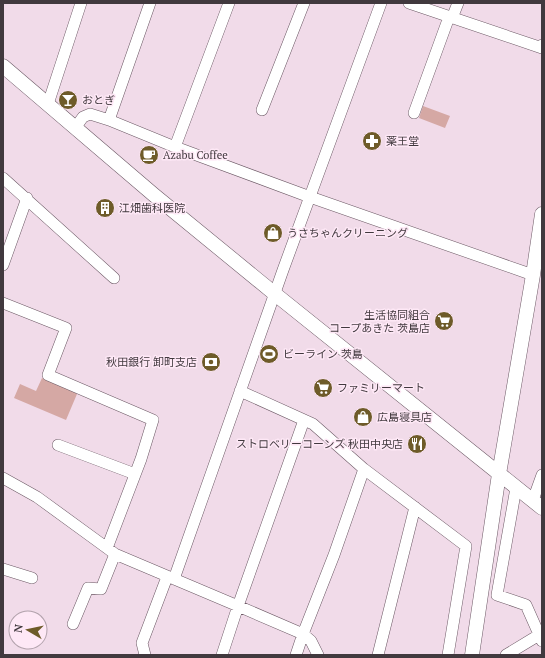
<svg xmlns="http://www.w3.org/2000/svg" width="545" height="658" font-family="'PT Serif','Noto Sans JP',serif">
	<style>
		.green { fill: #d5a8a4 }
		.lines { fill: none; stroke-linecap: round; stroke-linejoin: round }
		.minor-casing { stroke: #6c5965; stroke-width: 12 }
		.tertiary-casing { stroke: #6c5965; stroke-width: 15 }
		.minor { stroke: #fff; stroke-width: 11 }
		.tertiary { stroke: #fff; stroke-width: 14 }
		.labels { text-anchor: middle; stroke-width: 3; stroke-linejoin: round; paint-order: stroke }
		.poi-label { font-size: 11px; fill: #41393e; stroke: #fee8f6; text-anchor: start }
	</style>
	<rect width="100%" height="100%" fill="#f1dbe9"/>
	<path class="green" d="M 423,106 L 450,116 L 445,128 L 419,118 Z
		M 42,378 L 74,391 L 77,394 L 66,420 L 14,398 L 20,384 L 36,391 Z"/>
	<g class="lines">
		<g class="minor-casing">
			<path id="minor" d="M 409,3 L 542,48 L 542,45
				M 452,18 L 458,3
				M 48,104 L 81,3
				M 262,110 L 304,3
				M 414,113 L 449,17
				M 109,120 L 150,3
				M 75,128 L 83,117 L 90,114 L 109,120 L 175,147 L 310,197 L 533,275
				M 175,147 L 229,3
				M 3,178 L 114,278
				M 3,265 L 27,198
				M 3,303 L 66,328 L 48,375 L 153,420 L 141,459 L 107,548
				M 240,391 L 313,424 L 364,469 L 466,546 L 448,655
				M 58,445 L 135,474
				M 3,478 L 37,497 L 107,548 L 115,554 L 238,606 L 303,634 L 311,641 L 318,655
				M 516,488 L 497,595 L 526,605 L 542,641
				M 533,500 L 542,475
				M 3,569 L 32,578
				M 174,579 L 283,270 L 381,3
				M 73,624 L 88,588 L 101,589 L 115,554
				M 145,655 L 142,643 L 167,577
				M 222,655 L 238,606 L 304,420
				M 296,655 L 303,634 L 334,555 L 364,469
				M 378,655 L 415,507
				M 506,655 L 539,635"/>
		</g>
		<g class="tertiary-casing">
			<path id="tertiary" d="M 3,66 L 154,195 L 275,294 L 542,508
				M 472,655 L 499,474 L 533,275 L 542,214"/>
		</g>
		<use href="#minor" class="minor"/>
		<use href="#tertiary" class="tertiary"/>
	</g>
	<defs>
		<g id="bar-disc" transform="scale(1)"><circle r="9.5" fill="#6e5b29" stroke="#fee8f6"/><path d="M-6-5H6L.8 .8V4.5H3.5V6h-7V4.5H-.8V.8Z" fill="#fff"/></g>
		<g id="pharmacy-disc" transform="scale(1)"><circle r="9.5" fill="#6e5b29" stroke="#fee8f6"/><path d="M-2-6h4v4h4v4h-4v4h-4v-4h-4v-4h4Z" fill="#fff"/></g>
		<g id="cafe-disc" transform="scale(1)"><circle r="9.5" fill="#6e5b29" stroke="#fee8f6"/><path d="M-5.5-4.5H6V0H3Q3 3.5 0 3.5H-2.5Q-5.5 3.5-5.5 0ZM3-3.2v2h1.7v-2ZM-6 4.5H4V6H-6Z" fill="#fff"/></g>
		<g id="building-disc" transform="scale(1)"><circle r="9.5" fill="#6e5b29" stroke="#fee8f6"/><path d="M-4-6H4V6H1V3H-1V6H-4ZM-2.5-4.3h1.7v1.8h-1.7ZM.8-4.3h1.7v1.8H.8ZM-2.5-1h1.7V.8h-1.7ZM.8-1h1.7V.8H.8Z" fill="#fff"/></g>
		<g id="shop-disc" transform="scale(1)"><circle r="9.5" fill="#6e5b29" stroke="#fee8f6"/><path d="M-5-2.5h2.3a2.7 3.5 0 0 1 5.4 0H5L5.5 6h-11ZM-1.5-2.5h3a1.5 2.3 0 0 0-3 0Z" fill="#fff"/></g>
		<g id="supermarket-disc" transform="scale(1)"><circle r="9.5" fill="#6e5b29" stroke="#fee8f6"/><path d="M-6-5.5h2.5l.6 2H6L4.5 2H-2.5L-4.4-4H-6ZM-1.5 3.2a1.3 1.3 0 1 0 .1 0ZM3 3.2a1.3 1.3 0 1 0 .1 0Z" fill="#fff"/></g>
		<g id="stadium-disc" transform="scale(1)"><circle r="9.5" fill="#6e5b29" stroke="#fee8f6"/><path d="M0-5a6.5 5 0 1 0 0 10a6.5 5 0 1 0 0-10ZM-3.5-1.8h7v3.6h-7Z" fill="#fff"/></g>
		<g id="bank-disc" transform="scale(1)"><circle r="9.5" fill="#6e5b29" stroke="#fee8f6"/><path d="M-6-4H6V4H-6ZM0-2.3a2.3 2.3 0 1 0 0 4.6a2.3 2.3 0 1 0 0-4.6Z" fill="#fff"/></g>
		<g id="restaurant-disc" transform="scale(1)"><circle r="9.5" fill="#6e5b29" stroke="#fee8f6"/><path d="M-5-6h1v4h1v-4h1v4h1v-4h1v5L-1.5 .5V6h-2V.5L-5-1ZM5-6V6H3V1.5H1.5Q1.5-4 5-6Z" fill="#fff"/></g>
	</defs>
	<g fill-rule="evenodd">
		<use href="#bar-disc" x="68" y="100"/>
		<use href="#pharmacy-disc" x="372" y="141"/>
		<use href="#cafe-disc" x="149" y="155"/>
		<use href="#building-disc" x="105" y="208"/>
		<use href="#shop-disc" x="273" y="233"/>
		<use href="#supermarket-disc" x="444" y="321"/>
		<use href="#stadium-disc" x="269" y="354"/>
		<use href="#bank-disc" x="211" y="362"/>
		<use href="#supermarket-disc" x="323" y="388"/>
		<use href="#shop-disc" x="363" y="417"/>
		<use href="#restaurant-disc" x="417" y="444"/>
	</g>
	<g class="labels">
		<g class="poi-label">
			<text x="82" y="104">おとぎ</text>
			<text x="386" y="145">薬王堂</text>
			<text x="163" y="159">Azabu Coffee</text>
			<text x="119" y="212">江畑歯科医院</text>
			<text x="287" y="237">うさちゃんクリーニング</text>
			<text x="430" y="319" text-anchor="end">生活協同組合<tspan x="430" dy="13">コープあきた 茨島店</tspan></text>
			<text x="283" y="358">ビーライン 茨島</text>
			<text x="197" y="366" text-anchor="end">秋田銀行 卸町支店</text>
			<text x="337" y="392">ファミリーマート</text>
			<text x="377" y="421">広島寝具店</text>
			<text x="403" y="448" text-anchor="end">ストロベリーコーンズ 秋田中央店</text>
		</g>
	</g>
	<rect width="545" height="658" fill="none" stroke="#41393e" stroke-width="8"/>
	<g transform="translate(28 630) rotate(279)"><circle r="19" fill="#fee8f6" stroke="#b2a2ac"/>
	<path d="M0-3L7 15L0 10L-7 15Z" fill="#6e5b29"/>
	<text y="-6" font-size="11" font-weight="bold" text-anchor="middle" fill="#41393e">N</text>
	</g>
</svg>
